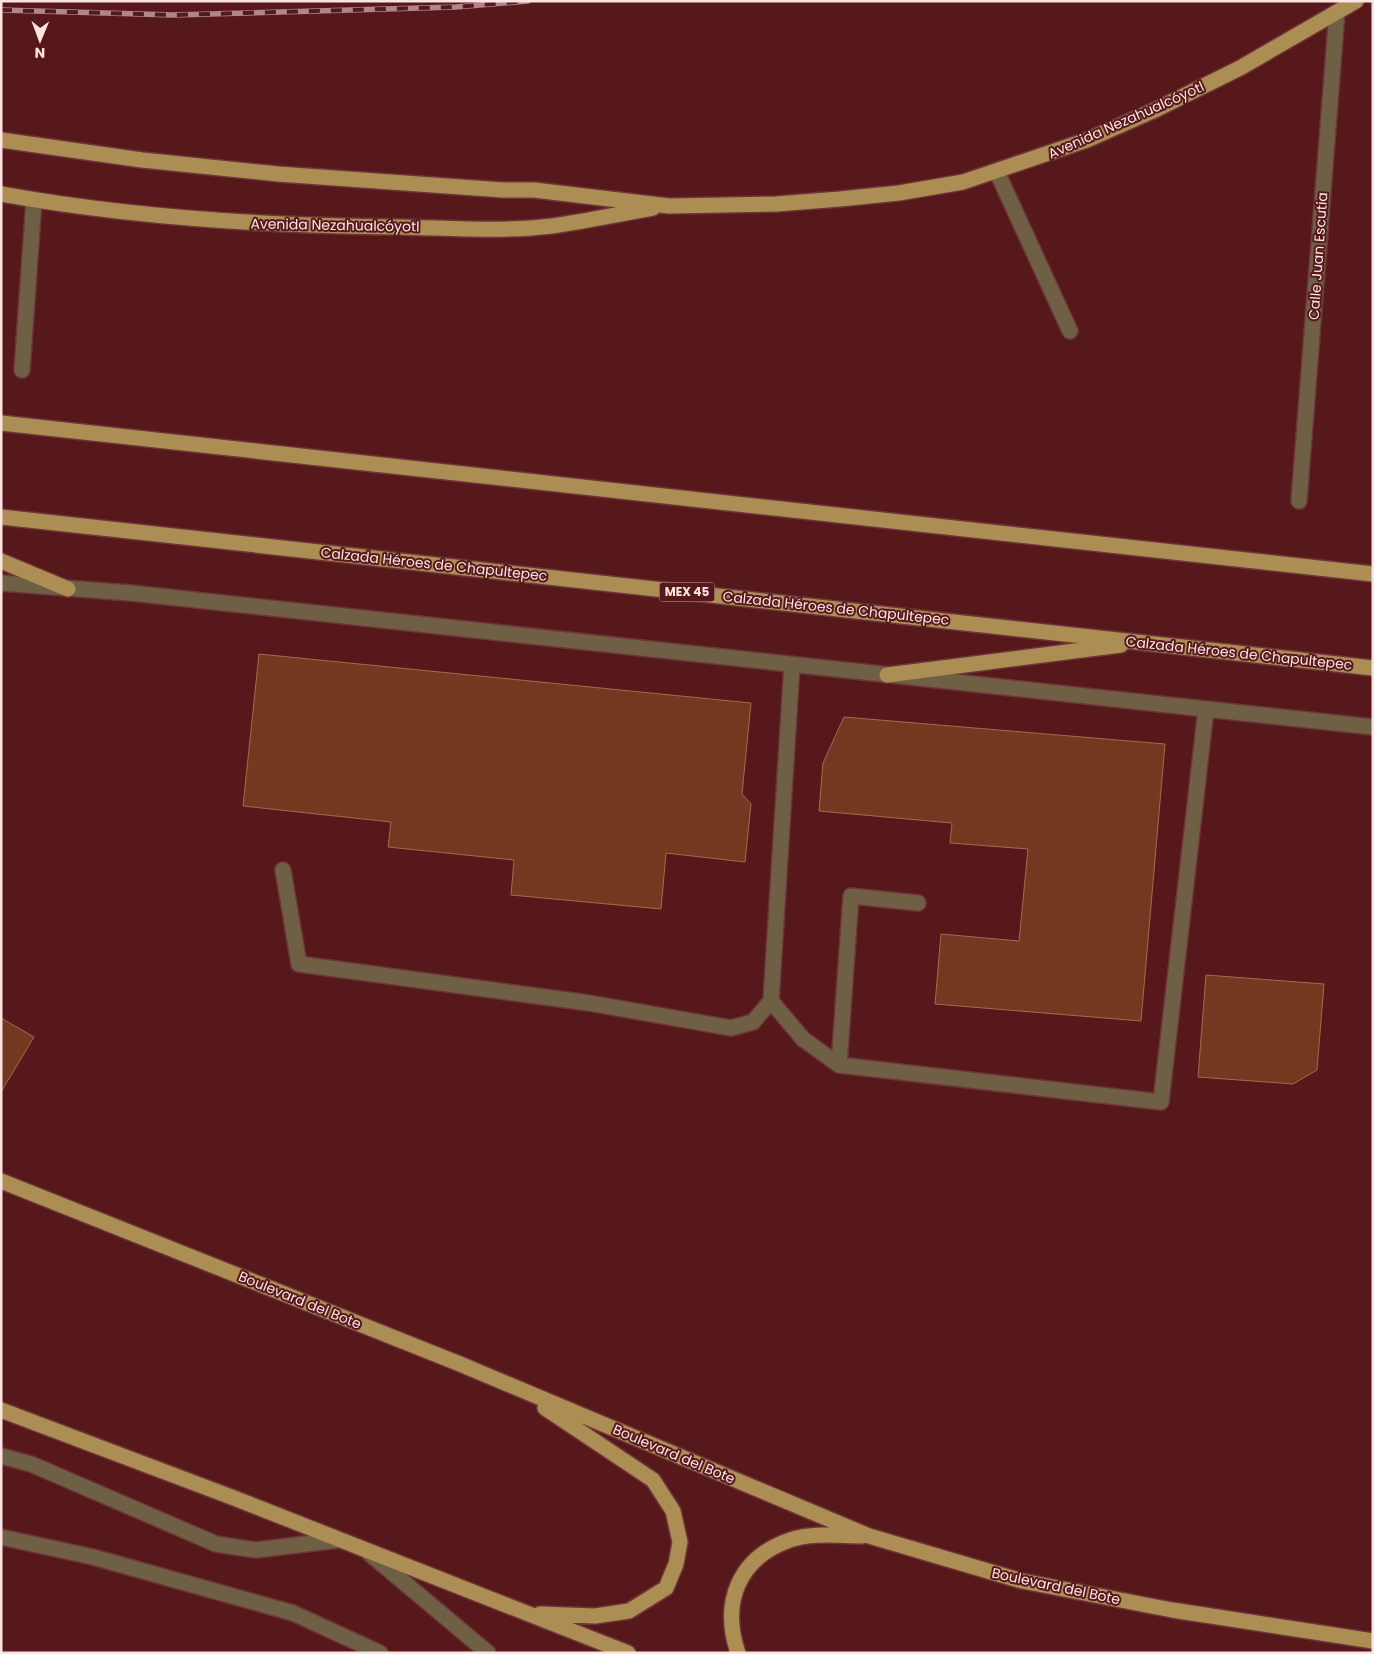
<svg xmlns="http://www.w3.org/2000/svg" width="1374" height="1654" font-family="Poppins,sans-serif">
	<style>
		.building { fill: #743820; stroke: #aa684f }
		.lines { fill: none; stroke-linecap: round; stroke-linejoin: round }
		.minor-casing { stroke: #6d3537; stroke-width: 18 }
		.major-casing { stroke: #6d3537; stroke-width: 18 }
		.minor { stroke: #6f6045; stroke-width: 15 }
		.major { stroke: #ac8d53; stroke-width: 15 }
		.rail-casing { stroke: #b08687; stroke-width: 5.5 }
		.rail { stroke: #56181b; stroke-width: 4; stroke-dasharray: 11; stroke-linecap: butt }
		.labels { text-anchor: middle; stroke-width: 4; stroke-linejoin: round; paint-order: stroke }
		.shield { fill: #56181b; stroke: #cba7a6; stroke-width: 1 }
		.shield-label { font-size: 12px; font-weight: bold; fill: #fde4e2 }
		.street-label { font-size: 14px; fill: #fde4e2; stroke: #56181b }
	</style>
	<rect width="100%" height="100%" fill="#56181b"/>
	<path class="building" d="M 259,654 L 751,703 L 742,794 L 751,804 L 745,862 L 666,853 L 661,909 L 511,895 L 514,860 L 388,847 L 391,822 L 243,806 Z
		M 844,717 L 1165,744 L 1141,1021 L 935,1004 L 941,934 L 1019,941 L 1028,849 L 950,843 L 952,823 L 819,811 L 823,763 Z
		M 1206,975 L 1324,984 L 1317,1070 L 1293,1084 L 1198,1077 Z
		M 1,1018 L 34,1037 L 1,1092 Z"/>
	<g class="lines">
		<g class="minor-casing">
			<path id="minor" d="M 997,172 L 1070,331
				M 22,370 L 34,200
				M 1299,501 L 1337,12
				M 1,583 L 131,593 L 1373,727
				M 283,870 L 299,964 L 589,1003 L 731,1028 L 753,1022 L 771,1001 L 792,665
				M 771,1001 L 803,1039 L 839,1065 L 1161,1102 L 1206,709
				M 839,1065 L 851,896 L 918,903
				M 1,1456 L 31,1464 L 216,1544 L 256,1550 L 339,1540
				M 1,1537 L 93,1557 L 293,1613 L 380,1653
				M 369,1553 L 488,1653"/>
		</g>
		<g class="major-casing">
			<path id="major" d="M 1,140 L 142,160 L 278,174 L 503,190 L 534,190 L 669,206 L 776,204 L 840,199 L 899,193 L 963,182 L 1087,140 L 1155,110 L 1240,68 L 1356,1
				M 1,194 C 133,218 266,226 401,227 C 450,228 503,232 552,226 C 586,221 619,214 653,208
				M 1,423 L 1373,574
				M 1,517 L 1373,668
				M 1,561 L 68,589
				M 887,675 L 1121,645
				M 1,1181 L 460,1364 L 869,1536 L 1022,1581 L 1172,1610 L 1373,1641
				M 1,1410 L 234,1498 L 628,1653
				M 540,1614 L 595,1616 L 629,1611 L 666,1588 L 676,1564 L 680,1542 L 673,1511 L 653,1480 L 545,1408
				M 738,1653 C 721,1603 738,1558 790,1540 C 812,1532 840,1536 862,1536"/>
		</g>
		<use href="#minor" class="minor"/>
		<use href="#major" class="major"/>
		<g class="rail-casing">
			<path id="rail" d="M 1,10 L 174,15 L 456,7 L 528,1"/>
		</g>
		<use href="#rail" class="rail"/>
	</g>
	<g class="labels">
		<rect class="shield" x="659.5" y="582.5" width="55" height="19" rx="4"/>
		<g class="shield-label">
			<text x="687" y="596">MEX 45</text>
		</g>
		<g class="street-label">
			<text transform="translate(1126 120) rotate(-24)" y="5">Avenida Nezahualcóyotl</text>
			<text transform="translate(335 225) rotate(1)" y="5">Avenida Nezahualcóyotl</text>
			<text transform="translate(1318 256) rotate(-86)" y="5">Calle Juan Escutia</text>
			<text transform="translate(434 564) rotate(6)" y="5">Calzada Héroes de Chapultepec</text>
			<text transform="translate(836 608) rotate(6)" y="5">Calzada Héroes de Chapultepec</text>
			<text transform="translate(1239 653) rotate(6)" y="5">Calzada Héroes de Chapultepec</text>
			<text transform="translate(300 1300) rotate(22)" y="5">Boulevard del Bote</text>
			<text transform="translate(674 1454) rotate(23)" y="5">Boulevard del Bote</text>
			<text transform="translate(1056 1586) rotate(12)" y="5">Boulevard del Bote</text>
		</g>
	</g>
	<rect width="1374" height="1654" fill="none" stroke="#fde4e2" stroke-width="5"/>
	<g transform="translate(40 40) rotate(181)" stroke="#56181b" stroke-width="4" paint-order="stroke">
	<path d="M0-4L9 19L0 12L-9 19Z" fill="#fde4e2"/>
	<text y="-8" font-size="14" font-weight="bold" text-anchor="middle" fill="#fde4e2">N</text>
	</g>
</svg>
